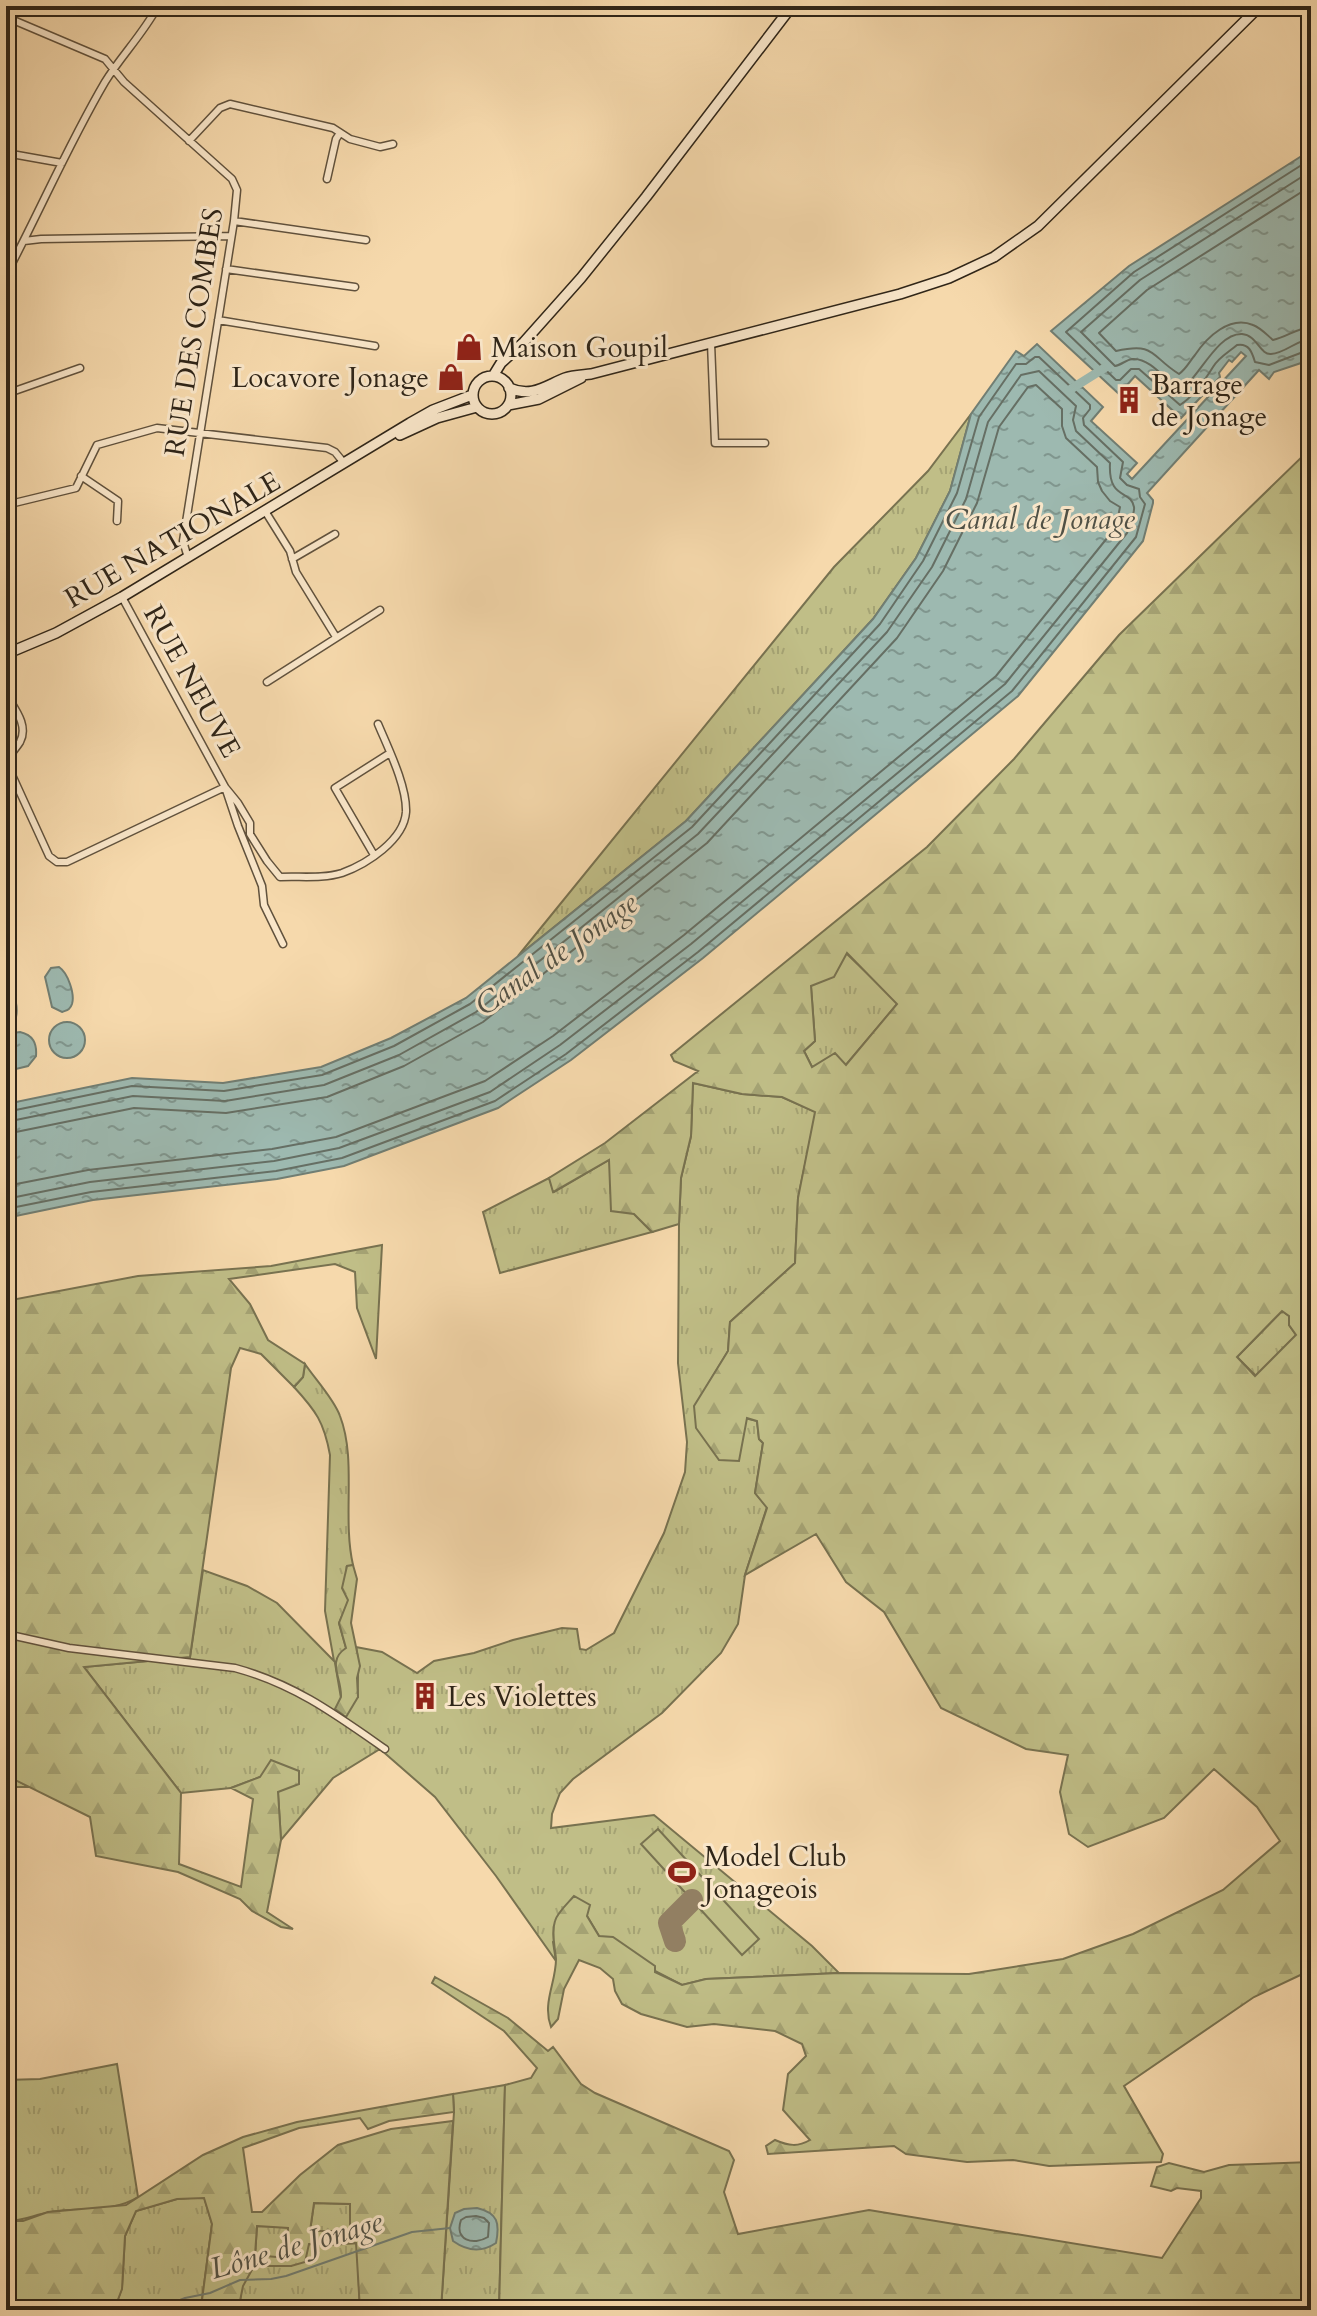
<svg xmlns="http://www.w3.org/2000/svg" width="1317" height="2316" font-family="Cardo,serif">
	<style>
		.grass { fill: url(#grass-tufts); stroke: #787250; stroke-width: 2 }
		.forest { fill: url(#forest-firs); stroke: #787250; stroke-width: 2; fill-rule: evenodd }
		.park { fill: #c0be87; stroke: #787250; stroke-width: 2 }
		.water { fill: url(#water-ripples); stroke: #717e73; stroke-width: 2 }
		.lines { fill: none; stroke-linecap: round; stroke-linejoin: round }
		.shore { stroke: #666f64; stroke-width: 2 }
		.stream { stroke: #717e73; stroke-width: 2 }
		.canal { stroke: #9db9b0; stroke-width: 9 }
		.taxiway { stroke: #927f62; stroke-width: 22 }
		.minor-casing { stroke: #61523d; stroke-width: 9 }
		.secondary-casing { stroke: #2f2518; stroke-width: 12 }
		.minor { stroke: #f9e6c9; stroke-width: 6 }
		.secondary { stroke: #f9e6c9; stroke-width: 9 }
		.labels { text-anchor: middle; stroke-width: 6; stroke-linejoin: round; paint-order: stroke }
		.street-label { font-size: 28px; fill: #2f2518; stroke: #f9e6c9 }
		.poi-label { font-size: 28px; fill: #2f2518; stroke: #f9e6c9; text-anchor: start }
		.water-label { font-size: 30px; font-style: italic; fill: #505146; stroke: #f9e6c9 }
	</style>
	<defs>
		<pattern id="grass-tufts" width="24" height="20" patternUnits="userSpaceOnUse" patternTransform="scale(2)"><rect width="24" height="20" fill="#c0be87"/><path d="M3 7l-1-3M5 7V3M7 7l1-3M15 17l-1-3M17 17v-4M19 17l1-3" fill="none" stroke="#a5a374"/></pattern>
		<pattern id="forest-firs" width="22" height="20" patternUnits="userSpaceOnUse" patternTransform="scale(2)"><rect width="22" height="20" fill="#c0be87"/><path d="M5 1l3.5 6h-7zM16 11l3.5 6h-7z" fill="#a5a374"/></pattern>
		<pattern id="water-ripples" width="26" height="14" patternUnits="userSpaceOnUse" patternTransform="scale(2)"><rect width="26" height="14" fill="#9db9b0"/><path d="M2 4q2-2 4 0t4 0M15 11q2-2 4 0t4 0" fill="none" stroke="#80968e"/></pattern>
	</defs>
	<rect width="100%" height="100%" fill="#f6d9ac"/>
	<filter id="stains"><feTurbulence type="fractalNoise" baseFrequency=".0025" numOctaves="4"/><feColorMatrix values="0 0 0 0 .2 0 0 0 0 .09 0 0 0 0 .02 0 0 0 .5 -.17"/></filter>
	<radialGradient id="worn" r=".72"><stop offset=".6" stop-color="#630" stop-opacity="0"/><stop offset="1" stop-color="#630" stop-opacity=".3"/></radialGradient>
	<path class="grass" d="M 971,414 L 950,491 L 916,558 L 873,619 L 686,821 L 518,956 L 834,567 L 928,471 Z
		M 846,953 L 898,1003 L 845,1066 L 812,1067 L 804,1051 L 815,1041 L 811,986 Z
		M 693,1083 L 742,1094 L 782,1097 L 816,1112 L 798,1198 L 795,1263 L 730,1322 L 728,1351 L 695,1406 L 757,1421 L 759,1439 L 763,1443 L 755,1493 L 767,1507 L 745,1575 L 738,1624 L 721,1653 L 662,1713 L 573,1779 L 560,1793 L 552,1814 L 551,1828 L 654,1815 L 812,1946 L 839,1973 L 706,1979 L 682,1985 L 655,1971 L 599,1936 L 587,1916 L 553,1942 L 556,1961 L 496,1876 L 435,1797 L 380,1749 L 333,1778 L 281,1840 L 278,1792 L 260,1777 L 231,1788 L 181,1793 L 84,1667 L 190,1657 L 203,1570 L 247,1586 L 277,1603 L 334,1661 L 325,1611 L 330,1455 C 324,1422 316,1411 294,1387 L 303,1377 L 305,1364 C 315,1379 334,1399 340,1416 C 357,1460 342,1517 353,1565 L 347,1567 L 349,1600 L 339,1623 L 346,1648 L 335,1663 L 341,1698 L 358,1697 C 357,1679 360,1664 356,1647 L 382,1652 L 417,1673 L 434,1661 L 474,1653 L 513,1640 L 562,1628 L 577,1629 L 580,1649 L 586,1650 L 614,1633 L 664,1533 L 685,1472 L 687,1442 L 678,1363 L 679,1224 L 681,1178 L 691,1136 Z
		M 609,1160 L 634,1214 L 652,1232 L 500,1273 L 483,1212 L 549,1178 L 554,1192 Z
		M 1282,1311 L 1289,1316 L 1289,1325 L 1296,1335 L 1256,1376 L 1237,1357 Z
		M 6,1697 L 11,1713 L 11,1777 L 29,1787 L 6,1787 Z
		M 117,2064 L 138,2197 C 113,2213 79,2207 50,2212 C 33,2215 25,2221 6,2221 L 6,2080 L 40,2079 Z
		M 505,2085 L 499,2310 L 441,2310 L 454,2112 L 453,2094 Z
		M 204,2197 L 212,2224 L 202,2300 L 180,2310 L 114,2310 L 122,2288 L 125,2236 L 136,2211 L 177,2199 Z
		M 314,2203 L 350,2204 L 350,2231 L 310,2231 Z
		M 257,2226 L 289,2227 L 287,2258 L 255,2256 Z
		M 357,2243 L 360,2310 L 232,2310 L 240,2301 L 242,2286 L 254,2266 L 291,2266 L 309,2244 L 331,2245 Z"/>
	<path class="forest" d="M 1311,448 L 1311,1970 L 1254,1997 L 1124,2086 L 1163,2154 L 1161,2162 L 1049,2166 L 1013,2160 L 967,2162 L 906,2154 L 894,2146 L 768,2154 L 766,2146 L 775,2140 C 789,2146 798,2147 810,2140 L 783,2110 L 788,2074 L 806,2056 L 802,2044 L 775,2031 L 714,2024 L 687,2027 L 641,2014 L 622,2004 L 615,1991 L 613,1979 L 600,1968 L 579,1960 L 564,1989 L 558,2019 L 551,2027 C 542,2003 556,1983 556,1959 C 555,1947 551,1933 555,1921 C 557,1913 568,1903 574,1896 L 590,1905 L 587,1916 L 599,1936 L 613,1937 L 655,1966 L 655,1972 L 682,1985 L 706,1979 L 839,1973 L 969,1974 L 1063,1959 L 1133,1934 L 1223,1890 L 1280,1841 L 1257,1807 L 1214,1769 L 1164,1818 L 1088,1847 L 1069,1834 L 1060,1792 L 1068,1755 L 1026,1749 L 941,1708 L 884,1612 L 846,1582 L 816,1534 L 745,1575 L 767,1508 L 755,1493 L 763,1443 L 759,1439 L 757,1421 L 747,1418 L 739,1461 L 719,1460 L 696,1428 L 694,1406 L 728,1351 L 730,1322 L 795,1263 L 798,1198 L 815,1112 L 782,1097 L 742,1094 L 693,1083 L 691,1136 L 681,1178 L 679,1224 L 652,1232 L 634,1214 L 611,1211 L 609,1160 L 553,1192 L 549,1178 L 605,1143 L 698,1071 L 674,1061 L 671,1055 L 927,847 L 1014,759 L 1119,635 ZM 847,953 L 897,1004 L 846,1065 L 835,1053 L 812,1067 L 804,1051 L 815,1041 L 811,986 L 834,977 ZM 1282,1311 L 1289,1316 L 1289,1325 L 1296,1335 L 1255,1376 L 1237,1357 Z
		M 382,1245 L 376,1359 L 357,1308 L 355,1272 L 335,1264 L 229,1279 L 250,1304 L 268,1340 L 305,1364 L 303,1377 L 294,1387 L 261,1354 L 240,1348 L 231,1368 L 190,1657 L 84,1667 L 181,1793 L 179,1864 L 241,1887 L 253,1799 L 231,1788 L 260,1777 L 271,1760 L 299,1771 L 299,1784 L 278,1792 L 281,1840 L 267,1912 L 293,1929 L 281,1927 L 252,1911 L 240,1899 L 178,1872 L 96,1856 L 90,1817 L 11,1778 L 11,1713 L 6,1697 L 6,1301 L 138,1276 L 271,1266 Z
		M 353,1565 L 357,1579 L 351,1623 L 360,1666 L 357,1678 L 358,1697 L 346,1717 L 335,1709 C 336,1707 340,1699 341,1697 C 342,1678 326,1661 346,1648 L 339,1623 L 348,1600 L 342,1588 L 347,1566 Z
		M 435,1977 L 508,2018 L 548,2051 L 553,2047 L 581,2084 L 595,2093 L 729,2151 L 734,2160 L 724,2192 L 738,2234 L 869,2210 L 1162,2258 L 1201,2198 L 1201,2191 L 1177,2188 L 1171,2191 L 1151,2186 L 1157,2167 L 1169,2163 L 1204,2172 L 1229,2165 L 1311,2162 L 1311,2310 L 499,2310 L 505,2085 L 531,2078 L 537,2068 L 504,2031 L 432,1983 Z
		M 453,2094 L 454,2112 L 389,2121 L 368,2129 L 360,2118 L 299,2128 L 243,2148 L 252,2212 L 262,2212 L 300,2175 L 338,2145 L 391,2129 L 453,2121 L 441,2310 L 360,2310 L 356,2243 L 309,2244 L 305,2262 L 291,2266 L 254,2266 L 243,2286 L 240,2301 L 232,2310 L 180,2310 L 202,2300 L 212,2224 L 204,2198 L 177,2199 L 136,2211 L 125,2236 L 122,2289 L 114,2310 L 6,2310 L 6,2221 L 23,2221 L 48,2212 L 126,2205 L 203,2155 L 243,2137 L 297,2122 ZM 314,2203 L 350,2204 L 350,2231 L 310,2231 ZM 257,2226 L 288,2228 L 287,2258 L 255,2255 Z"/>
	<path class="park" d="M 658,1829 L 759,1939 L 742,1955 L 641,1844 Z"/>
	<path class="water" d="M 1311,150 L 1311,355 L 1301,363 L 1274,372 L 1269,379 L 1259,370 L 1147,493 L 1153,500 L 1153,503 L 1143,541 L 1018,696 L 703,958 L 571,1060 L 498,1108 L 344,1166 L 277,1179 L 93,1200 L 6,1218 L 6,1104 L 132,1078 L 223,1083 L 321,1067 L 391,1038 L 466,998 L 686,821 L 873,619 L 916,558 L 950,491 L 971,414 L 1016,351 L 1024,356 L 1037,344 L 1103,407 L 1091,421 L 1137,463 L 1127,474 L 1132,479 L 1246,356 L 1241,352 L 1232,362 L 1229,360 L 1219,373 L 1220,377 L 1181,418 L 1135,376 L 1119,394 L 1051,331 L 1129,266 Z
		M 59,967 C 68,973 75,994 72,1004 C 70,1010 67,1010 62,1012 L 52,1007 L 45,977 L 51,968 Z
		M 6,981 C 15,990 20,1011 14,1023 L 7,1026 Z
		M49 1040a18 18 0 1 1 36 0a18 18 0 1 1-36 0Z
		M 20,1032 C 33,1035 37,1043 36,1056 L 28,1066 L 16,1069 L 6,1064 L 6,1037 L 13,1033 Z
		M 477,2208 C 498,2213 500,2223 496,2243 C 481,2253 467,2251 453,2241 L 450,2228 L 455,2213 L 464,2209 Z"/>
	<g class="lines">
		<path class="shore" d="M 1311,159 L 1134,272 L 1066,332 L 1116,380 L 1120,380 L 1131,369 L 1139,369 L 1180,405 C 1194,396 1205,380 1213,367 C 1219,357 1229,352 1237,345 C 1249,343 1252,352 1255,362 L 1269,365 L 1311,349
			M 1311,171 L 1140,280 L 1081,332 L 1115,366 C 1121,365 1126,360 1132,359 C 1150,357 1167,382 1180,391 C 1199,378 1217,333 1242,334 C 1257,335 1260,355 1271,354 C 1286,353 1296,340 1311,339
			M 1311,186 L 1147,290 L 1099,333 L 1116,351 C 1156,342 1150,356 1179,374 C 1187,368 1189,362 1195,355 C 1207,337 1230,315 1253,325 C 1261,328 1267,335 1273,340 C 1287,337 1297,328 1311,327
			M 6,1112 L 132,1086 L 224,1091 L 322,1075 L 394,1046 L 470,1004 L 692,827 L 880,624 L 923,561 L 957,493 L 979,417 L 1016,364 L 1026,364 L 1035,357 L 1039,357 L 1090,405 L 1090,409 L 1083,418 L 1084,425 L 1123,462 L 1120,478 L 1127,485 L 1139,489 L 1140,497 L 1145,504 L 1136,537 L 1012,691 L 698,952 L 566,1054 L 495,1101 L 342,1158 L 276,1171 L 91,1192 L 6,1209
			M 6,1122 L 133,1096 L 225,1101 L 324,1085 L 399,1055 L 476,1012 L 698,834 L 887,632 L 932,567 L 966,499 L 988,422 L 1021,375 L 1039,371 L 1076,406 L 1073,420 L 1076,431 L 1110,463 C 1108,501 1131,489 1134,507 C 1135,514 1129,526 1127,533 L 1005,684 L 691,944 L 560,1045 L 490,1092 L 339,1148 L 274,1161 L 90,1182 L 6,1199
			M 6,1134 L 134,1108 L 226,1113 L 327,1097 L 404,1066 L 483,1022 L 707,843 L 897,638 L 943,571 L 977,503 L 999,427 L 1028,387 L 1036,385 L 1062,409 L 1062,426 L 1066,438 L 1097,467 L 1098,482 L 1102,491 L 1110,501 L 1120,507 L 1116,527 L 996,676 L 684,935 L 553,1036 L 485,1081 L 336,1137 L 272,1149 L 88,1170 L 6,1186
			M 476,2216 L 484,2218 L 489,2223 L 488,2237 C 473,2246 454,2240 461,2220 L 466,2217 Z"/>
		<path class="stream" d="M 155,2310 L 185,2298 L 210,2293 L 240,2280 L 271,2279 L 286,2276 L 412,2232 L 450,2228"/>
		<path class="canal" d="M 1071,389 L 1106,367"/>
		<path class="taxiway" d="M 675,1941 L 669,1923 L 692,1900"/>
		<g class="minor-casing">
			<path id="minor" d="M 6,17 L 105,59 L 124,82 L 232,179 L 237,190 L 234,221 L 183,541 L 188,558
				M 189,141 L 220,108 L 230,104 L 333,128 L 350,139 L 380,147 L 393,144
				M 6,153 L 62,163
				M 327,179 L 336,139 L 340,133
				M 234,221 L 366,240
				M 24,241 L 41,239 L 231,236
				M 226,269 L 355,287
				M 6,275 C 40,211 68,145 105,82 C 121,56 143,34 158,6
				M 218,320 L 375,346
				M 711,343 L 715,443 L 765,443
				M 6,394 L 80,368
				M 81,476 L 118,501 L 117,521
				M 6,505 L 76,488 L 97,445 L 157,428 L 327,448 L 335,452 L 344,463
				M 265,511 L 290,551 L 296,572 L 336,637
				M 292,559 L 335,534
				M 122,597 L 225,787 L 238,826 L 262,886 L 264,905 L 283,944
				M 267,682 L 380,610
				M 6,694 C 14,708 29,725 20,742 C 15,750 9,754 7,764 L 49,856 L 57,862 L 67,862 L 225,787 L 238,803 L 250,823 L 250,834 L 267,861 L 280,877 C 300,876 323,879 342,873 C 367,864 404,840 406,812 C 407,786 388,748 378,724
				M 374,855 L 335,788 L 390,753
				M 6,1634 L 69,1648 L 235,1668 C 294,1684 335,1714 385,1749"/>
		</g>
		<g class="secondary-casing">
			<path id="secondary" d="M 493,376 L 501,363 L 524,342 L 581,278 L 646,197 L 792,6
				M473 395a19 19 0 1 1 38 0a19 19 0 1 1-38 0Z
				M 509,388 C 532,398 545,386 565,378 C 573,375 583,375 591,374 L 900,294 L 949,278 L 994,257 L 1038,226 L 1260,6
				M 508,405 L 539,399 L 581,378
				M 400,435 L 437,418 L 477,407
				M 6,654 L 56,633 L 122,597 L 410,423 L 433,410 L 472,395"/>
		</g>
		<use href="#minor" class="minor"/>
		<use href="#secondary" class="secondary"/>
	</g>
	<defs>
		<g id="shop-bare" transform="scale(2.16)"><path d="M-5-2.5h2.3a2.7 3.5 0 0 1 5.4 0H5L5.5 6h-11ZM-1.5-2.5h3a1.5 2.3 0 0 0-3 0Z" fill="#8f2418" stroke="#f9e6c9" stroke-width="2.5" paint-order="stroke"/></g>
		<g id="building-bare" transform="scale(2.16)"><path d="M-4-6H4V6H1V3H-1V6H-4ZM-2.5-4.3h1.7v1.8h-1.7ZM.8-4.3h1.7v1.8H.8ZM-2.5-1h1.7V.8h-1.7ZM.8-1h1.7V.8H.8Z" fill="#8f2418" stroke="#f9e6c9" stroke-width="2.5" paint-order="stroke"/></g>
		<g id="stadium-bare" transform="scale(2.16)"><path d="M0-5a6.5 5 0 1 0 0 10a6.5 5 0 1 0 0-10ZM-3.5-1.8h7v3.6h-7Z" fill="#8f2418" stroke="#f9e6c9" stroke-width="2.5" paint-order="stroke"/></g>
	</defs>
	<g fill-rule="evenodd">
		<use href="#shop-bare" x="469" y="347"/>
		<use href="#shop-bare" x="451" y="377"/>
		<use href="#building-bare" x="1129" y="400"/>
		<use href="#building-bare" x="425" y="1696"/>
		<use href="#stadium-bare" x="682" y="1872"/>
	</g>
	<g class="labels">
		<g class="street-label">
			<text transform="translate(193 332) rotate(-81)" y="10">RUE DES COMBES</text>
			<text transform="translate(172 539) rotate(-30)" y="10">RUE NATIONALE</text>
			<text transform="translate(193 681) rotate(61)" y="10">RUE NEUVE</text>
		</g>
		<g class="poi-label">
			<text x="491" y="357">Maison Goupil</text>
			<text x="429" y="387" text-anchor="end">Locavore Jonage</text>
			<text x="1151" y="394">Barrage<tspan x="1151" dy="32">de Jonage</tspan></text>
			<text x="447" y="1706">Les Violettes</text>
			<text x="704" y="1866">Model Club<tspan x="704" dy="32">Jonageois</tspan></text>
		</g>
		<g class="water-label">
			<text x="1040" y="529">Canal de Jonage</text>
			<text transform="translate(556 954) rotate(-35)" y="10">Canal de Jonage</text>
			<text transform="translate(296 2245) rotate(-16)" y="10">Lône de Jonage</text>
		</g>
	</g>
	<rect width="1317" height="2316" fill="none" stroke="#f6d9ac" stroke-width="32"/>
	<rect x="8" y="8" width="1301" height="2300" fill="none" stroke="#2f2518" stroke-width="4"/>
	<rect x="16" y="16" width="1285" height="2284" fill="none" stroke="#2f2518" stroke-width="2"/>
	<rect width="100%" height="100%" filter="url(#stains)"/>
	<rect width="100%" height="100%" fill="url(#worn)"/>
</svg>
